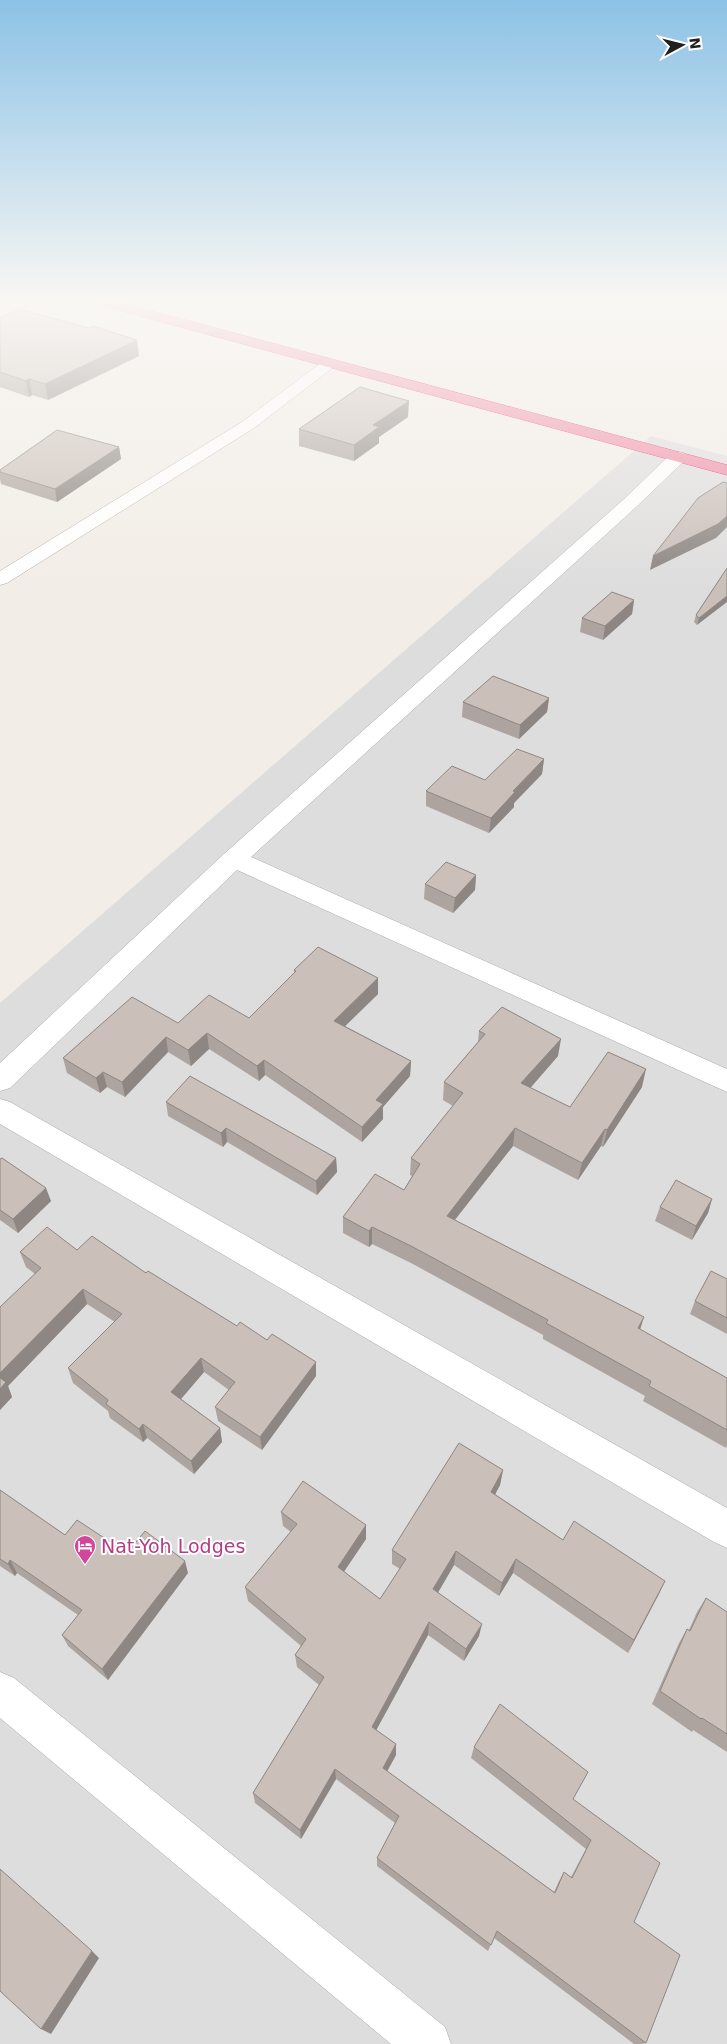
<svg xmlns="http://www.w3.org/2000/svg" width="727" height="2044" font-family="'DejaVu Sans',sans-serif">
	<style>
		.residential { fill: #dedddd }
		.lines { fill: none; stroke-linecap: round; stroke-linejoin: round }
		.minor-casing { stroke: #a7a7a7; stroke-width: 1 }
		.highway-casing { stroke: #eb186e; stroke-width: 1 }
		.minor { fill: #fff; fill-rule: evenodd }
		.highway { fill: #ef88a2; fill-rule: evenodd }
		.wall { fill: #aea49f }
		.shaded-wall { fill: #8d8682 }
		.building { fill: #cabfb9; stroke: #8d8682 }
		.labels { text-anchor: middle; stroke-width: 4; stroke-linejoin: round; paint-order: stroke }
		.near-hotel-label { font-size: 19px; fill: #b23c85; stroke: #fff; text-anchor: start }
	</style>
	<rect width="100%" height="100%" fill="#f2ede6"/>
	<path class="residential" d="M 651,436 L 727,456 L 727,2044 L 0,2044 L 0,1003 Z"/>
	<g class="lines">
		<g class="minor-casing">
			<path id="minor" d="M 330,359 L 335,360 L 337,363 L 335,366 L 254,428 L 7,583 L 0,585 L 0,571 L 242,422 L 325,360 Z
				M 678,452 L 684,453 L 686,457 L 684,461 L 635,508 L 251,857 L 727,1069 L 727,1092 L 237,870 L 10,1088 L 0,1091 L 0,1063 L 225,853 L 623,500 L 672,453 Z
				M 0,1099 L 10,1102 L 727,1508 L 727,1548 L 714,1542 L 0,1124 Z
				M 0,1672 L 14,1678 L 445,2027 L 451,2044 L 391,2044 L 0,1718 Z"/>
		</g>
		<g class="highway-casing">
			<path id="highway" d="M 101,303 L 122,303 L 727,465 L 727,475 L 103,306 Z"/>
		</g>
		<use href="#minor" class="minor"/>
		<use href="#highway" class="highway"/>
	</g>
	<path class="wall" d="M 0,318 L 139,356 L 48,400 L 32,395 L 29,397 L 0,387 Z
		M 408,417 L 379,437 L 379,443 L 354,461 L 299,446 L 299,429 Z
		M 119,447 L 121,459 L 57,502 L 1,484 L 0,479 L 0,470 Z
		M 727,568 L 697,625 L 694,622 L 696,615 Z
		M 634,600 L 632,614 L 603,640 L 580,632 L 582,618 Z
		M 549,698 L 547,712 L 519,739 L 462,717 L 463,702 Z
		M 544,759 L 542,774 L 514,803 L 514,807 L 489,833 L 426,806 L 426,791 L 485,780 Z
		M 476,875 L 475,890 L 453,913 L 424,899 L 425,884 Z
		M 294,970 L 378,978 L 378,994 L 345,1026 L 411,1061 L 410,1076 L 383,1107 L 383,1119 L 362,1142 L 265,1075 L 259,1081 L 209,1049 L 191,1066 L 168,1052 L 125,1097 L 107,1087 L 100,1093 L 67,1073 L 63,1058 L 178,1023 L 249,1018 L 294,974 Z
		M 479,1031 L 558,1056 L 530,1088 L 570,1107 L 642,1087 L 603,1147 L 601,1146 L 578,1180 L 513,1146 L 455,1220 L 640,1330 L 727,1378 L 727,1445 L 726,1448 L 643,1401 L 645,1396 L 543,1339 L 543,1335 L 411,1263 L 372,1244 L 369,1247 L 343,1233 L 343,1217 L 404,1190 L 412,1176 L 410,1175 L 411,1158 L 453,1106 L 443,1100 L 444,1082 L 478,1042 Z
		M 166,1102 L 336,1158 L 337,1172 L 317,1195 L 227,1142 L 223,1147 L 168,1116 Z
		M 0,1159 L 51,1201 L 18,1233 L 0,1220 Z
		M 712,1199 L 708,1213 L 692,1240 L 655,1221 L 660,1207 Z
		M 77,1250 L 146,1273 L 237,1326 L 267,1340 L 316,1362 L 316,1376 L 262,1450 L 218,1421 L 215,1407 L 229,1390 L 204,1372 L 181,1399 L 220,1428 L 222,1442 L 194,1474 L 147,1438 L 143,1442 L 110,1418 L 108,1411 L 73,1383 L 68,1368 L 115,1322 L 87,1304 L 8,1386 L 12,1397 L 0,1410 L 0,1307 L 35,1274 L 26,1267 L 20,1252 Z
		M 727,1279 L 727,1334 L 690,1314 L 695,1301 Z
		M 503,1470 L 500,1485 L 495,1494 L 563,1540 L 665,1581 L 628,1653 L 513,1573 L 499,1596 L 454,1565 L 438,1592 L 479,1636 L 464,1661 L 428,1635 L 376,1730 L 396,1744 L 396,1755 L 387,1771 L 554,1892 L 559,1881 L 564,1872 L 571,1877 L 586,1849 L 471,1758 L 474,1747 L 573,1799 L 634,1922 L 646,2043 L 643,2044 L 634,2044 L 494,1938 L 488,1951 L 377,1866 L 377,1858 L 395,1823 L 336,1779 L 301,1839 L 255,1803 L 253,1793 L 319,1685 L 297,1667 L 295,1655 L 301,1646 L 248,1601 L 245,1587 L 291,1532 L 283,1526 L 281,1512 L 366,1525 L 366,1539 L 344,1572 L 380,1599 L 400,1569 L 392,1564 L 392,1550 Z
		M 0,1490 L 65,1535 L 127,1553 L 188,1573 L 108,1680 L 68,1646 L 62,1635 L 78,1615 L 17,1573 L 15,1576 L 0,1566 Z
		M 706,1598 L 727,1612 L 727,1752 L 693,1730 L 692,1732 L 652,1704 L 679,1643 L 687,1629 L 689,1630 L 697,1612 Z"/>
	<path class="shaded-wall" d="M 137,340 L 139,356 L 48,400 L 45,384 Z
		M 29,379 L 32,395 L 29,397 L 26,381 Z
		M 409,401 L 408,417 L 379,437 L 379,443 L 354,461 L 354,445 L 373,425 Z
		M 119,447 L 121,459 L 57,502 L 55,489 Z
		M 727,516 L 727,527 L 716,538 L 650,570 L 653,556 Z
		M 727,596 L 727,602 L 697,625 L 699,618 Z
		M 634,600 L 632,614 L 603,640 L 605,626 Z
		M 549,698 L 547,712 L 519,739 L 520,725 Z
		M 544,759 L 542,774 L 514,803 L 514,807 L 489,833 L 491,818 L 513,791 Z
		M 476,875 L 475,890 L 453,913 L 455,898 Z
		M 378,978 L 378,994 L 335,1036 L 334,1021 Z
		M 207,1033 L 209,1049 L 191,1066 L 188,1050 Z
		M 166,1037 L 168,1052 L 125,1097 L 122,1082 Z
		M 561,1039 L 558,1056 L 519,1101 L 521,1083 Z
		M 264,1060 L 265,1075 L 259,1081 L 257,1066 Z
		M 411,1061 L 410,1076 L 383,1107 L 383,1119 L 362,1142 L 362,1127 L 376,1100 Z
		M 646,1069 L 642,1087 L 603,1147 L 607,1130 Z
		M 103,1072 L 107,1087 L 100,1093 L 96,1078 Z
		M 226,1128 L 227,1142 L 223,1147 L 221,1133 Z
		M 515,1128 L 513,1146 L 445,1232 L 447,1216 Z
		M 605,1129 L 601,1146 L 578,1180 L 582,1163 Z
		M 336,1158 L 337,1172 L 317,1195 L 316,1181 Z
		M 46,1188 L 51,1201 L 18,1233 L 13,1219 Z
		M 712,1199 L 708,1213 L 692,1240 L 696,1226 Z
		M 372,1227 L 372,1244 L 369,1247 L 369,1231 Z
		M 83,1289 L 87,1304 L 8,1386 L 12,1397 L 0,1410 L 0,1373 Z
		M 644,1317 L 639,1333 L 638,1328 Z
		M 201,1358 L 204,1372 L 175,1406 L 171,1392 Z
		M 316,1362 L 316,1376 L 262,1450 L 260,1437 Z
		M 143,1424 L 147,1438 L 143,1442 L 139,1429 Z
		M 220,1428 L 222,1442 L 194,1474 L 191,1461 Z
		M 503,1470 L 500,1485 L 489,1506 L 491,1492 Z
		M 366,1525 L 366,1539 L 338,1580 L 338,1567 Z
		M 456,1551 L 454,1565 L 432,1603 L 433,1589 Z
		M 516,1559 L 513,1573 L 499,1596 L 502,1583 Z
		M 10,1560 L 17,1573 L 15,1576 L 8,1564 Z
		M 185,1561 L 188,1573 L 108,1680 L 102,1669 Z
		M 665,1581 L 659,1594 L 628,1653 L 634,1640 Z
		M 429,1622 L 428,1635 L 372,1738 L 372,1727 Z
		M 482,1624 L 479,1636 L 464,1661 L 466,1649 Z
		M 396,1744 L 396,1755 L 383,1779 L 383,1768 Z
		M 335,1769 L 336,1779 L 301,1839 L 300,1830 Z
		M 92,1951 L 99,1958 L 51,2034 L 41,2029 Z"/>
	<path class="building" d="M 19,309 L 89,328 L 93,326 L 137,340 L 45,384 L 29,379 L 26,381 L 0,372 L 0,318 Z
		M 360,387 L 409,401 L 373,425 L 379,427 L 354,445 L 299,429 Z
		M 57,430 L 119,447 L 55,489 L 0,472 L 0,470 Z
		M 723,482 L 727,483 L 727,516 L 718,524 L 653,556 L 698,498 Z
		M 727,568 L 727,596 L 699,618 L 696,615 Z
		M 612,592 L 634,600 L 605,626 L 582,618 Z
		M 493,676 L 549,698 L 520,725 L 463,702 Z
		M 517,749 L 544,759 L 513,791 L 515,792 L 491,818 L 426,791 L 452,766 L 485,780 Z
		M 446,862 L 476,875 L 455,898 L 425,884 Z
		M 318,947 L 378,978 L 334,1021 L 411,1061 L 376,1100 L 383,1104 L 362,1127 L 264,1060 L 257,1066 L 207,1033 L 188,1050 L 166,1037 L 122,1082 L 103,1072 L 96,1078 L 63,1058 L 132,997 L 178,1023 L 209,995 L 249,1018 L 296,971 L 294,970 Z
		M 502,1007 L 561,1039 L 521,1083 L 570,1107 L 608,1052 L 646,1069 L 607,1130 L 605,1129 L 582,1163 L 515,1128 L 447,1216 L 644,1317 L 638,1328 L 727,1378 L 727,1430 L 649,1386 L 651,1381 L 546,1323 L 548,1320 L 411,1246 L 372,1227 L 369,1231 L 343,1217 L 375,1174 L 404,1190 L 420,1164 L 411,1158 L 463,1093 L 444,1082 L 485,1034 L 479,1031 Z
		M 190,1076 L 336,1158 L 316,1181 L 226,1128 L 221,1133 L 166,1102 Z
		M 2,1158 L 46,1188 L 13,1219 L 0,1210 L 0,1159 Z
		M 676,1180 L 712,1199 L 696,1226 L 660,1207 Z
		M 47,1227 L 77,1250 L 92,1236 L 146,1273 L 148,1271 L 237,1326 L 240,1322 L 267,1340 L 272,1334 L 316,1362 L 260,1437 L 215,1407 L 235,1382 L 201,1358 L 171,1392 L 220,1428 L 191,1461 L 143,1424 L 139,1429 L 106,1404 L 108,1400 L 68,1368 L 122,1314 L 83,1289 L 0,1373 L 0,1307 L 41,1268 L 20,1252 Z
		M 711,1271 L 727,1279 L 727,1318 L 695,1301 Z
		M 0,1378 L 6,1382 L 0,1389 Z
		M 459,1443 L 503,1470 L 491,1492 L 563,1540 L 574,1521 L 665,1581 L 634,1640 L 516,1559 L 502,1583 L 456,1551 L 433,1589 L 482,1624 L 466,1649 L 429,1622 L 372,1727 L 396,1744 L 383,1768 L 555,1893 L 564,1872 L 572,1878 L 591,1840 L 474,1747 L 500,1704 L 588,1772 L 573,1799 L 660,1863 L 634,1922 L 680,1955 L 646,2043 L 497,1931 L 491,1945 L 377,1858 L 399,1816 L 335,1769 L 300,1830 L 253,1793 L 324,1677 L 295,1655 L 306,1639 L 245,1587 L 297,1524 L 281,1512 L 303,1481 L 366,1525 L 338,1567 L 380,1599 L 406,1559 L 392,1550 Z
		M 0,1490 L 65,1535 L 77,1520 L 127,1553 L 145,1531 L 185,1561 L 102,1669 L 62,1635 L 82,1610 L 10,1560 L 8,1564 L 0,1559 Z
		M 706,1598 L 727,1612 L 727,1734 L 702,1718 L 701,1719 L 660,1691 L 687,1629 L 690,1631 Z
		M 0,1869 L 92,1951 L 41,2029 L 0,1991 Z"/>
	<linearGradient id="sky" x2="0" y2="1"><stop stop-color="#8cc2e6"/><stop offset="0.51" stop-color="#f9f7f4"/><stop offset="1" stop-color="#f9f7f4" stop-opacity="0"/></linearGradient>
	<rect width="727" height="589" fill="url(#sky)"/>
	<defs>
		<g id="hotel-pin" transform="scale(1.125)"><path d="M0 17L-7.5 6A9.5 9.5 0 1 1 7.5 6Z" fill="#d1479c" stroke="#fff"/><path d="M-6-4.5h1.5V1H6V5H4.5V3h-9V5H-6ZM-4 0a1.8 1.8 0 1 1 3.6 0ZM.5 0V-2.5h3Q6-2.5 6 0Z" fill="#fff"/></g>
	</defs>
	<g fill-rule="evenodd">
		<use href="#hotel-pin" x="85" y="1546"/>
	</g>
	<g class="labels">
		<g class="near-hotel-label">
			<text x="101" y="1553">Nat-Yoh Lodges</text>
		</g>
	</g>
	<g transform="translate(682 45) rotate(83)" stroke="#ffffff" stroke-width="4" paint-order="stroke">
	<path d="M0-4L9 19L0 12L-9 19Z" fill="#202020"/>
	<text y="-8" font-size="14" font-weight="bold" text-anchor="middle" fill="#202020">N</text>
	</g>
</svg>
